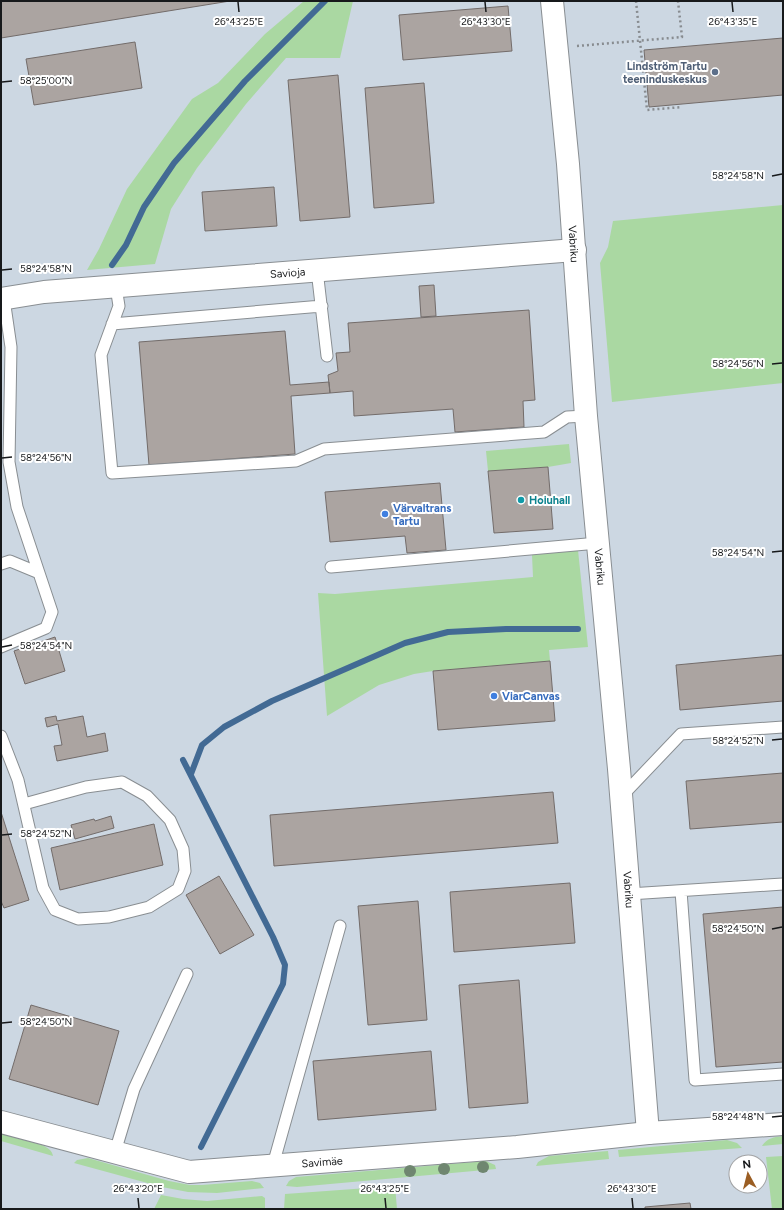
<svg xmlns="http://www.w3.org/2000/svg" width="784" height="1210" font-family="Figtree,sans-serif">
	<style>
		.built { fill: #ccd7e2; fill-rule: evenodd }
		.green { fill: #aad8a2 }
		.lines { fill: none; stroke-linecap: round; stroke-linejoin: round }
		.stream { stroke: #426a94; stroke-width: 6 }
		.building { fill: #aba4a1; stroke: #736c6a }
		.service-casing { stroke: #898e92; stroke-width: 13 }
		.minor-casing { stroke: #898e92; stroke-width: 24 }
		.path { stroke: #888c90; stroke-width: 2.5; stroke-dasharray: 2 3; stroke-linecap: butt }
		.service { stroke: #fff; stroke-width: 11 }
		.minor { stroke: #fff; stroke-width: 22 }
		.tree { fill: #6f8670 }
		.ticks { fill: none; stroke: #17191b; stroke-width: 1.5 }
		.service-dot { fill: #5c6f8a; stroke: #fff; stroke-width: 1.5 }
		.culture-dot { fill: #0f9aa8; stroke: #fff; stroke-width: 1.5 }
		.shop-dot { fill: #3f7fe0; stroke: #fff; stroke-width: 1.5 }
		.labels { text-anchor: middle; stroke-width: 4; stroke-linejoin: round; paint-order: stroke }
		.service-label { font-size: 11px; font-weight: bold; fill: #4e5e75; stroke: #fff; text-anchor: end }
		.street-label { font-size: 11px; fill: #17191b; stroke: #fff }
		.culture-label { font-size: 11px; font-weight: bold; fill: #0d838f; stroke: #fff; text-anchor: start }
		.shop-label { font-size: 11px; font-weight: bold; fill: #366cbe; stroke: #fff; text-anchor: start }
		.ticks-label { font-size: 10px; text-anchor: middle; fill: #17191b; stroke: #fff; stroke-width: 4; stroke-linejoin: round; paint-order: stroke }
	</style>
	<rect width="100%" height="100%" fill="#dbe1e6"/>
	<path class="built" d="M 1,1 L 783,1 L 783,1209 L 1,1209 ZM 736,1162 L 760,1162 L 760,1186 L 736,1186 Z"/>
	<path class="green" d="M 304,1 L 353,1 L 340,58 L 286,58 L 246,104 L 197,168 L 171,209 L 155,264 L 87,270 L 99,249 L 127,189 L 192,99 L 218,83 L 265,34 Z
		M 783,205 L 783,383 L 612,402 L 600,263 L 608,247 L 613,221 Z
		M 569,444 L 571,463 L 548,467 L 488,471 L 486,451 Z
		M 578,550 L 588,647 L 549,650 L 550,661 L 433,671 L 414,674 L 379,685 L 327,716 L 318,593 L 335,594 L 533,577 L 532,555 Z
		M 1,1134 L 42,1145 C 48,1148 52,1150 53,1156 L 1,1141 Z
		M 783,1136 L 783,1144 L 762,1146 C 767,1138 774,1137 783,1136 Z
		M 727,1140 L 737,1143 L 742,1148 L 619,1157 L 618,1150 Z
		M 608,1151 L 609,1159 L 536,1166 L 538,1162 L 549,1156 Z
		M 783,1156 L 783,1209 L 772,1209 L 766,1157 Z
		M 88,1158 L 169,1181 L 190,1185 L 202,1185 L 252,1181 L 260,1183 L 264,1188 L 217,1193 L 188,1192 L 162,1187 L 74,1163 L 77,1160 Z
		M 486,1161 L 495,1165 L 496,1169 L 297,1187 L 286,1186 L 289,1181 L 296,1177 Z
		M 395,1186 L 397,1209 L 284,1209 L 285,1194 Z
		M 161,1195 L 183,1199 L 207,1201 L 262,1196 L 265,1198 L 265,1209 L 154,1209 Z"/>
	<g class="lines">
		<path class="stream" d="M 112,265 L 126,245 L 144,207 L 174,163 L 245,81 L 325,1
			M 183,760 L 273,937 L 285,965 L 283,984 L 201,1147
			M 191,774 L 202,745 L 224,727 L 272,701 L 405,643 L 448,632 L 506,629 L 578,629"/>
	</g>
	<path class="building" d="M 1,1 L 230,1 L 1,38 Z
		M 508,6 L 512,51 L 403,60 L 399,15 Z
		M 783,38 L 783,95 L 649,107 L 644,50 Z
		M 135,42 L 142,88 L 34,105 L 26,59 Z
		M 338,75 L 350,217 L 300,221 L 288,80 Z
		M 424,83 L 434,203 L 374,208 L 365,88 Z
		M 274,187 L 277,226 L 205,231 L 202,192 Z
		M 434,285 L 436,316 L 421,317 L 419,286 Z
		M 529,310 L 535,400 L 523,401 L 524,427 L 455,432 L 453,409 L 354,416 L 353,391 L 330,393 L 328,375 L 338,371 L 336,353 L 350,352 L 348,323 Z
		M 285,331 L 290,385 L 329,382 L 330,393 L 291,396 L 295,454 L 149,465 L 139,342 Z
		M 548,467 L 553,529 L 494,533 L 488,471 Z
		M 440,483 L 446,550 L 407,553 L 405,536 L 330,542 L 325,492 Z
		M 55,637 L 65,671 L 25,684 L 14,651 Z
		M 783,655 L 783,701 L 680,710 L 676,665 Z
		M 550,661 L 555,721 L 438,730 L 433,671 Z
		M 56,716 L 57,721 L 83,716 L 87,737 L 105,733 L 108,751 L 57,761 L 54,746 L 62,745 L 58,724 L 47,727 L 45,718 Z
		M 783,773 L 783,822 L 690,829 L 686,781 Z
		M 553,792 L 558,843 L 274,866 L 270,815 Z
		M 1,812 L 29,900 L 4,908 L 1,901 Z
		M 111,816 L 114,828 L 75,839 L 71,825 L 94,819 L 95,821 Z
		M 154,824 L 163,865 L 60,890 L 51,848 Z
		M 219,876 L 254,935 L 220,954 L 186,895 Z
		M 570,883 L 575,943 L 454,952 L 450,892 Z
		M 418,901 L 427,1020 L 368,1025 L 358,906 Z
		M 783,907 L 783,1062 L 716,1067 L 703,914 Z
		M 519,980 L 528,1103 L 469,1108 L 459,985 Z
		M 31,1005 L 119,1031 L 98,1105 L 9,1079 Z
		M 431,1051 L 436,1110 L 318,1120 L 313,1061 Z
		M 690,1203 L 691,1209 L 645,1209 L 645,1207 Z"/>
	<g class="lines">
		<g class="service-casing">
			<path id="service" d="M 317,270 L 327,356
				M 116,287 L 119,306 L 101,355 L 112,473 L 296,461 L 324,449 L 544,432 L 567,417 L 586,416
				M 4,299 L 11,347 L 9,462 L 17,507 L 39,573
				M 112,324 L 322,306
				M 1,564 L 10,561 L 39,573 L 52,612 L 46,628 L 1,647
				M 331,567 L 598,543
				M 1,736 L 18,780 L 43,888 L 55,910 L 78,919 L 109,917 L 149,907 L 178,889 L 185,871 L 183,849 L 170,820 L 147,796 L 122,782 L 86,787 L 24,804
				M 621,797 L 681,734 L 783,727
				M 681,891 L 695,1080 L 783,1074
				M 629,894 L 783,884
				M 115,1152 L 134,1089 L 187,974
				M 273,1165 L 340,926"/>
		</g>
		<g class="minor-casing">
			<g id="minor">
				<path id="s1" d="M 552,1 L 568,164 L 586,416 L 619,769 L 648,1133"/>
				<path id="s2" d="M 1,299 L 44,292 L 575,250"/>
				<path id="s3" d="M 1,1122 L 189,1172 L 517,1147 L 648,1133 L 783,1124"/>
			</g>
		</g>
		<path class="path" d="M 636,1 L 647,110 L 682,107
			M 577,46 L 682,37 L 678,1"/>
		<use href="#service" class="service"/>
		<use href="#minor" class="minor"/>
	</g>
	<g class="tree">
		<circle cx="483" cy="1167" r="6"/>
		<circle cx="444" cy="1169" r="6"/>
		<circle cx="410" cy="1171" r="6"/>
	</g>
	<path class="ticks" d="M 238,2 L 239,12M 485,2 L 486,12M 732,2 L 733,12M 2,82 L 12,81M 772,176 L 782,174M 2,270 L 12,269M 772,364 L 782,363M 2,458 L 12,457M 772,552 L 782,551M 2,647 L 12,645M 772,740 L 782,739M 2,835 L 12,834M 772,929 L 782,927M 2,1023 L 12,1022M 772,1117 L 782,1116M 138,1198 L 139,1208M 385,1198 L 386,1208M 632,1198 L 633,1208"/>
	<circle class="service-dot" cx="715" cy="72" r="4"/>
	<circle class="culture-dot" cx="521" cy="500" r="4"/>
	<g class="shop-dot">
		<circle cx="385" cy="514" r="4"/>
		<circle cx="494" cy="696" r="4"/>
	</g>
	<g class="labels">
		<g class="service-label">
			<text x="707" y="70">Lindström Tartu<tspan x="707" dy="13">teeninduskeskus</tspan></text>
		</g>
		<g class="street-label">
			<text dy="4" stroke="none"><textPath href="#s1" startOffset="244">Vabriku</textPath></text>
			<text dy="4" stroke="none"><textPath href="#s2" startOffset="288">Savioja</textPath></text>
			<text dy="4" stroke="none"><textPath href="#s1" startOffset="568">Vabriku</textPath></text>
			<text dy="4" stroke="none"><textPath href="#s1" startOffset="892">Vabriku</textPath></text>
			<text dy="4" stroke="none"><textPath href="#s3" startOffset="328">Savimäe</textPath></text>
		</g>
		<g class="culture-label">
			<text x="529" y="504">Hoiuhall</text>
		</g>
		<g class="shop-label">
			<text x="393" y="512">Värvaltrans<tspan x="393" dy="13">Tartu</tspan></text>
			<text x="502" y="700">ViarCanvas</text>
		</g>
	</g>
	<g class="ticks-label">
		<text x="239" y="25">26°43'25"E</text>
		<text x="486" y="25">26°43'30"E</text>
		<text x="733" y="25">26°43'35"E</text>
		<text x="46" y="84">58°25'00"N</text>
		<text x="738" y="179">58°24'58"N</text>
		<text x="46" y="272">58°24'58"N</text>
		<text x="738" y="367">58°24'56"N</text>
		<text x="46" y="461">58°24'56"N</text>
		<text x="738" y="556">58°24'54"N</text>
		<text x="46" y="649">58°24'54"N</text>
		<text x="738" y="744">58°24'52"N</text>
		<text x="46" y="837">58°24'52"N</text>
		<text x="738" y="932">58°24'50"N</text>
		<text x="46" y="1025">58°24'50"N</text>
		<text x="738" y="1120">58°24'48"N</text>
		<text x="138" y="1192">26°43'20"E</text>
		<text x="385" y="1192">26°43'25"E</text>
		<text x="632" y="1192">26°43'30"E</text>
	</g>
	<rect width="784" height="1210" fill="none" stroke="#17191b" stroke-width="4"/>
	<g transform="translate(748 1174) rotate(353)"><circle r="19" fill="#ffffff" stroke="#a2a3a4"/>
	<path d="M0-3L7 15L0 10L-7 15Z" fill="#9b5e23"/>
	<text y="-6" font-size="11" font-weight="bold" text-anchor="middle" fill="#17191b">N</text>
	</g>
</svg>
